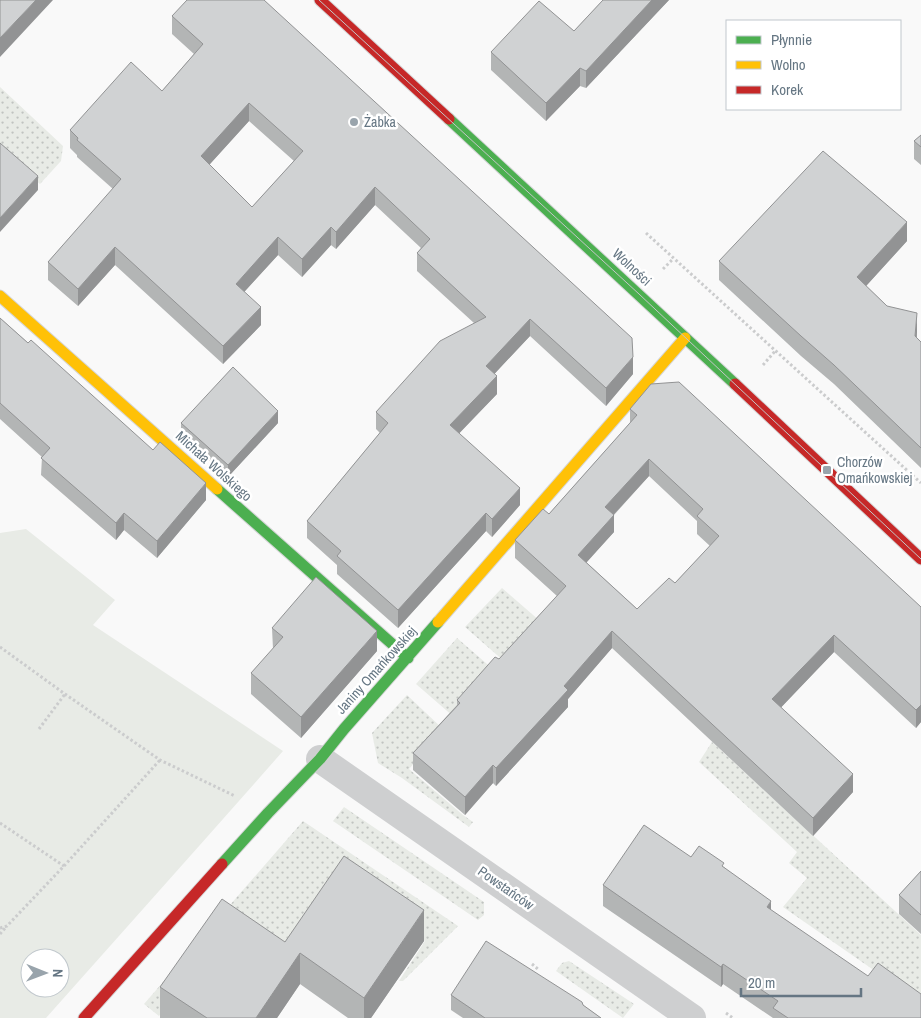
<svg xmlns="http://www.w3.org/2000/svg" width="921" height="1018" font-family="'Archivo Narrow',sans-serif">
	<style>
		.grass { fill: url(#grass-dots) }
		.green { fill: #e8ebe6; fill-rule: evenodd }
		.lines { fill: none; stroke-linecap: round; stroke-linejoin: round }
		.fast-casing { stroke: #d5d6d7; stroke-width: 13 }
		.slow-casing { stroke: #d5d6d7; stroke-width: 13 }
		.jam-casing { stroke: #d5d6d7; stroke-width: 13 }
		.path { stroke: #cbcccd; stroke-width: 3; stroke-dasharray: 2.5 2.5; stroke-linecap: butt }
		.street { stroke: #cecfd0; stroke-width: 28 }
		.fast { stroke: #4caf50; stroke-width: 11 }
		.slow { stroke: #ffc107; stroke-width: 11 }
		.jam { stroke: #c62828; stroke-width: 11 }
		.tram { stroke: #c3c5c6; stroke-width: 1 }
		.wall { fill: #b3b5b5; fill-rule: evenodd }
		.shaded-wall { fill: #929394 }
		.building { fill: #d0d2d3; stroke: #929394; fill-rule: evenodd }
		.poi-dot { fill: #99a4ac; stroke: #fff; stroke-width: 2 }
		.labels { text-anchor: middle; stroke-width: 5; stroke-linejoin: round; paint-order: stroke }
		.poi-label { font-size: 14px; fill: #657683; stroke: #fff; text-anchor: start }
		.street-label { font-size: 14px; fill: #657683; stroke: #fff }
	</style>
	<defs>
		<pattern id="grass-dots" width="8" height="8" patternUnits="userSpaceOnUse" patternTransform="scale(1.25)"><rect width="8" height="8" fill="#e8ebe6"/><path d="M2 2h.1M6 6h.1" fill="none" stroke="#c0c3c0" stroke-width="1.8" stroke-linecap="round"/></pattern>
	</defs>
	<rect width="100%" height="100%" fill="#f9f9f9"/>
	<path class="grass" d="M 0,87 L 63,146 L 61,161 L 40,184 L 0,151 Z
		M 502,588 L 540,621 L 505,662 L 465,627 Z
		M 457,638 L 494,670 L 454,717 L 416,684 Z
		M 407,695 L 444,730 L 409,769 L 463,815 L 473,822 L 469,827 L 402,778 L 378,763 L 372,733 Z
		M 712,742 L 921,935 L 921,1003 L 783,907 L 807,878 L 789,863 L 797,852 L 699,762 Z
		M 344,807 L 484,902 L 484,915 L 478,920 L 333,821 Z
		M 303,821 L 458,926 L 403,981 L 399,981 L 425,941 L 344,886 L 285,972 L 222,929 L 159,1016 L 144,1004 Z
		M 569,961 L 634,1004 L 623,1018 L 556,971 L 562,963 Z"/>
	<path class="green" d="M 26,529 L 115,600 L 93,625 L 283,751 C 204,841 125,929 46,1018 L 0,1018 L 0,533 ZM 30,958 L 60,958 L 60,988 L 30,988 Z"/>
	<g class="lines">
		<g class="fast-casing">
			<path id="fast" d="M 449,119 L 735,384
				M 217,489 L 408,658
				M 222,864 L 268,813 L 320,759 L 344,729 L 438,622"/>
		</g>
		<g class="slow-casing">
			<path id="slow" d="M 0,296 L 217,489
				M 438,622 L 685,338"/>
		</g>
		<g class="jam-casing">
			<path id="jam" d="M 320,0 L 449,119
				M 735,384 L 921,559
				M 84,1018 L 222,864"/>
		</g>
		<path class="path" d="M 646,233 L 921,483
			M 663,269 L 673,259
			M 763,365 L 776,350
			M 0,647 L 65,694 L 160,760 L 235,796
			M 39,729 L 65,694
			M 0,823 L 64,866
			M 0,928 L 7,926 L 64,866 L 160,760
			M 0,934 L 6,927
			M 532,964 L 539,970
			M 726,1013 L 733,1018"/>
		<path class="street" d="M 320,759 L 692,1018"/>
		<use href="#fast" class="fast"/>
		<use href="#slow" class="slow"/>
		<use href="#jam" class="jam"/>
		<path class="tram" d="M 319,0 L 639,294 L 921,559"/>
	</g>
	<path class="wall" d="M 603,0 L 669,0 L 586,88 L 580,86 L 546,121 L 491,70 L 491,52 L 574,31 Z
		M 172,16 L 633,374 L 606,406 L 530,336 L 494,374 L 497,394 L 459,433 L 520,505 L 492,537 L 486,531 L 398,628 L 337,574 L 337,565 L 307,538 L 307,521 L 380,433 L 376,429 L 376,412 L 474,323 L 417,271 L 417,253 L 421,248 L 375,205 L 336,249 L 331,245 L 302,277 L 278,255 L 244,292 L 261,325 L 223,364 L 115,265 L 78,306 L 48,280 L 48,262 L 113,189 L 77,157 L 77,155 L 70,148 L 70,130 L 162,91 L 194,54 L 172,34 ZM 249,121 L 294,161 L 252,207 L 209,165 Z
		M 921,135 L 921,165 L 914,159 L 914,141 Z
		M 907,241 L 866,286 L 887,306 L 917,332 L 917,338 L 921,342 L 921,468 L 834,384 L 801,356 L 719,280 L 719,261 Z
		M 0,318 L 206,500 L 157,558 L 124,530 L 116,540 L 41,475 L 42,457 L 0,419 Z
		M 630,409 L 921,607 L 921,722 L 916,728 L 834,652 L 781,707 L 853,792 L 813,836 L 612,648 L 568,699 L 568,707 L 496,786 L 493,783 L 465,815 L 413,770 L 413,753 L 457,705 L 457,700 L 499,659 L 557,596 L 515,558 L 515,540 L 549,514 L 630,423 ZM 649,476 L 697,521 L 697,534 L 710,546 L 675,583 L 637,609 L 586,562 L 614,532 L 614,515 Z
		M 181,423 L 278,423 L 228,477 L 181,436 Z
		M 272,628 L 377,651 L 301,738 L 251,694 L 251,673 L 273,649 Z
		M 691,857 L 724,867 L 771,910 L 921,1018 L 773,1018 L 723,984 L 721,987 L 603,906 L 603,885 Z
		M 921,871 L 921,934 L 899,914 L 899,895 Z
		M 424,941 L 371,1018 L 348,1018 L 300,984 L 277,1018 L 160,1018 L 160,987 L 285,942 Z
		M 451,995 L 583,1005 L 601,1018 L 463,1018 L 451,1010 Z"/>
	<path class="shaded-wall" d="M 36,0 L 53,0 L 0,57 L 0,38 Z
		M 652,0 L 669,0 L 586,88 L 586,71 Z
		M 580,68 L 580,86 L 546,121 L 546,103 Z
		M 249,103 L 249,121 L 201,174 L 201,156 Z
		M 38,176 L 38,190 L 0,232 L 0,218 Z
		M 375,187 L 375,205 L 336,249 L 336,232 Z
		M 907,222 L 907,241 L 857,296 L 857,277 Z
		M 331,227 L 331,245 L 302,277 L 302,259 Z
		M 278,237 L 278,255 L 236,301 L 236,284 Z
		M 115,247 L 115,265 L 78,306 L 78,289 Z
		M 261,307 L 261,325 L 223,364 L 223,346 Z
		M 917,313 L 917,332 L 915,355 L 915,336 Z
		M 530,319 L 530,336 L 486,383 L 486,366 Z
		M 633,357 L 633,374 L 606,406 L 606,388 Z
		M 497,376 L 497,394 L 450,443 L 450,425 Z
		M 278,411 L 278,423 L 228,477 L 228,465 Z
		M 649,459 L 649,476 L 605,524 L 605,507 Z
		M 206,483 L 206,500 L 157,558 L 157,541 Z
		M 520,488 L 520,505 L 492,537 L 492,519 Z
		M 124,513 L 124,530 L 116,540 L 116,523 Z
		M 486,513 L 486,531 L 398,628 L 398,610 Z
		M 614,515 L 614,532 L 578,572 L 578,555 Z
		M 377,631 L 377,651 L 301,738 L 301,717 Z
		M 612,631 L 612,648 L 568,699 L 568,707 L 496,786 L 496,768 L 564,686 Z
		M 834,635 L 834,652 L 772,717 L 772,699 Z
		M 921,705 L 921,722 L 916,728 L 916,710 Z
		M 493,765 L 493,783 L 465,815 L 465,797 Z
		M 853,774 L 853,792 L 813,836 L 813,818 Z
		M 771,901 L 771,922 L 767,907 Z
		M 424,910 L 424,941 L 371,1018 L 364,1018 L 364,998 Z
		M 300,953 L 300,984 L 277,1018 L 256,1018 Z
		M 723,964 L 723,984 L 721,987 L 721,967 Z"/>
	<path class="building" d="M 0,0 L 36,0 L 0,38 Z
		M 187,0 L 264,0 L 632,338 L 633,357 L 606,388 L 530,319 L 486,366 L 497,376 L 450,425 L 520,488 L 492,519 L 486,513 L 398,610 L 337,556 L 341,551 L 307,521 L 388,423 L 376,412 L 440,341 L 486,317 L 417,253 L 430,239 L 375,187 L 336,232 L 331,227 L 302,259 L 278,237 L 236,284 L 261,307 L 223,346 L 115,247 L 78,289 L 48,262 L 121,179 L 77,140 L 78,138 L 70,130 L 131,62 L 162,91 L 203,44 L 172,16 ZM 249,103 L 303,151 L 252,207 L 201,156 Z
		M 603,0 L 652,0 L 586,71 L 580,68 L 546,103 L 491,52 L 539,1 L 574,31 Z
		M 921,135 L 921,147 L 914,141 Z
		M 0,143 L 38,176 L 0,218 Z
		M 823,151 L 907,222 L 857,277 L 887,306 L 917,313 L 915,336 L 921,342 L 921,448 L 834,365 L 801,336 L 719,261 Z
		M 0,318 L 28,343 L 31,340 L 153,450 L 160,442 L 206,483 L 157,541 L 124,513 L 116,523 L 41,458 L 50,448 L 0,403 Z
		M 233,367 L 278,411 L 228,465 L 181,423 Z
		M 679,382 L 921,607 L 921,705 L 916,710 L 834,635 L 772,699 L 853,774 L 813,818 L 612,631 L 564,686 L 568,690 L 496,768 L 493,765 L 465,797 L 413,753 L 460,703 L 457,700 L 495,657 L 499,659 L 566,586 L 515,540 L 543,509 L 549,514 L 637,415 L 630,409 L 651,384 ZM 649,459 L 703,509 L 697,516 L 719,536 L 675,583 L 669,578 L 637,609 L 578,555 L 614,515 L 605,507 Z
		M 316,577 L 377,631 L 301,717 L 251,673 L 283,637 L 272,628 Z
		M 644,825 L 691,857 L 699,846 L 724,863 L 722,866 L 771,901 L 767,907 L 868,976 L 878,963 L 921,994 L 921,1018 L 788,1018 L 773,1008 L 778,1001 L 723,964 L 721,967 L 603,885 Z
		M 344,856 L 424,910 L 364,998 L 300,953 L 256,1018 L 207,1018 L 160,987 L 222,899 L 285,942 Z
		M 921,871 L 921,915 L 899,895 Z
		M 486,941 L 582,1002 L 583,1005 L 601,1018 L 485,1018 L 451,995 Z"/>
	<g class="poi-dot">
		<circle cx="354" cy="122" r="5"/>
		<rect x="822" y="465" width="10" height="10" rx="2.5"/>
	</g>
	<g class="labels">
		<g class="poi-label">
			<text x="364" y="127">Żabka</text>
			<text x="837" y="467">Chorzów<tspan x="837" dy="16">Omańkowskiej</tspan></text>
		</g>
		<g class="street-label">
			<text transform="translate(632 267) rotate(43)" y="5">Wolności</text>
			<text transform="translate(214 466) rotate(42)" y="5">Michała Wolskiego</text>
			<text transform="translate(376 670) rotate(-48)" y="5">Janiny Omańkowskiej</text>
			<text transform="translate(506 888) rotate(35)" y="5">Powstańców</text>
		</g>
	</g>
	<rect x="726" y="20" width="175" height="90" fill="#ffffff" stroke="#c1c8cd"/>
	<rect x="736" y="36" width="25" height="8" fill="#4caf50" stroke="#c1c8cd"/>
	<text x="771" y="45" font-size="15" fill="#657683">Płynnie</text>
	<rect x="736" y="61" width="25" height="8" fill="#ffc107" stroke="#c1c8cd"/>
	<text x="771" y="70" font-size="15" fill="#657683">Wolno</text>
	<rect x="736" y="86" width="25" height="8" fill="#c62828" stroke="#c1c8cd"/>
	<text x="771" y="95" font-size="15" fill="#657683">Korek</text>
	<g transform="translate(45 973) rotate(91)"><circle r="24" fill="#ffffff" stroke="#c1c8cd"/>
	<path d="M0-4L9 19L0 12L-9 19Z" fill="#99a4ac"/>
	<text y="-8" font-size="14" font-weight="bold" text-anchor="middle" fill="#657683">N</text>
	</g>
	<path d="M741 988v8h120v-8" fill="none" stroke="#657683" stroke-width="2.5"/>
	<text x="748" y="988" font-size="15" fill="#657683" stroke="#ffffff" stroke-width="4" paint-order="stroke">20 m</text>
</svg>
